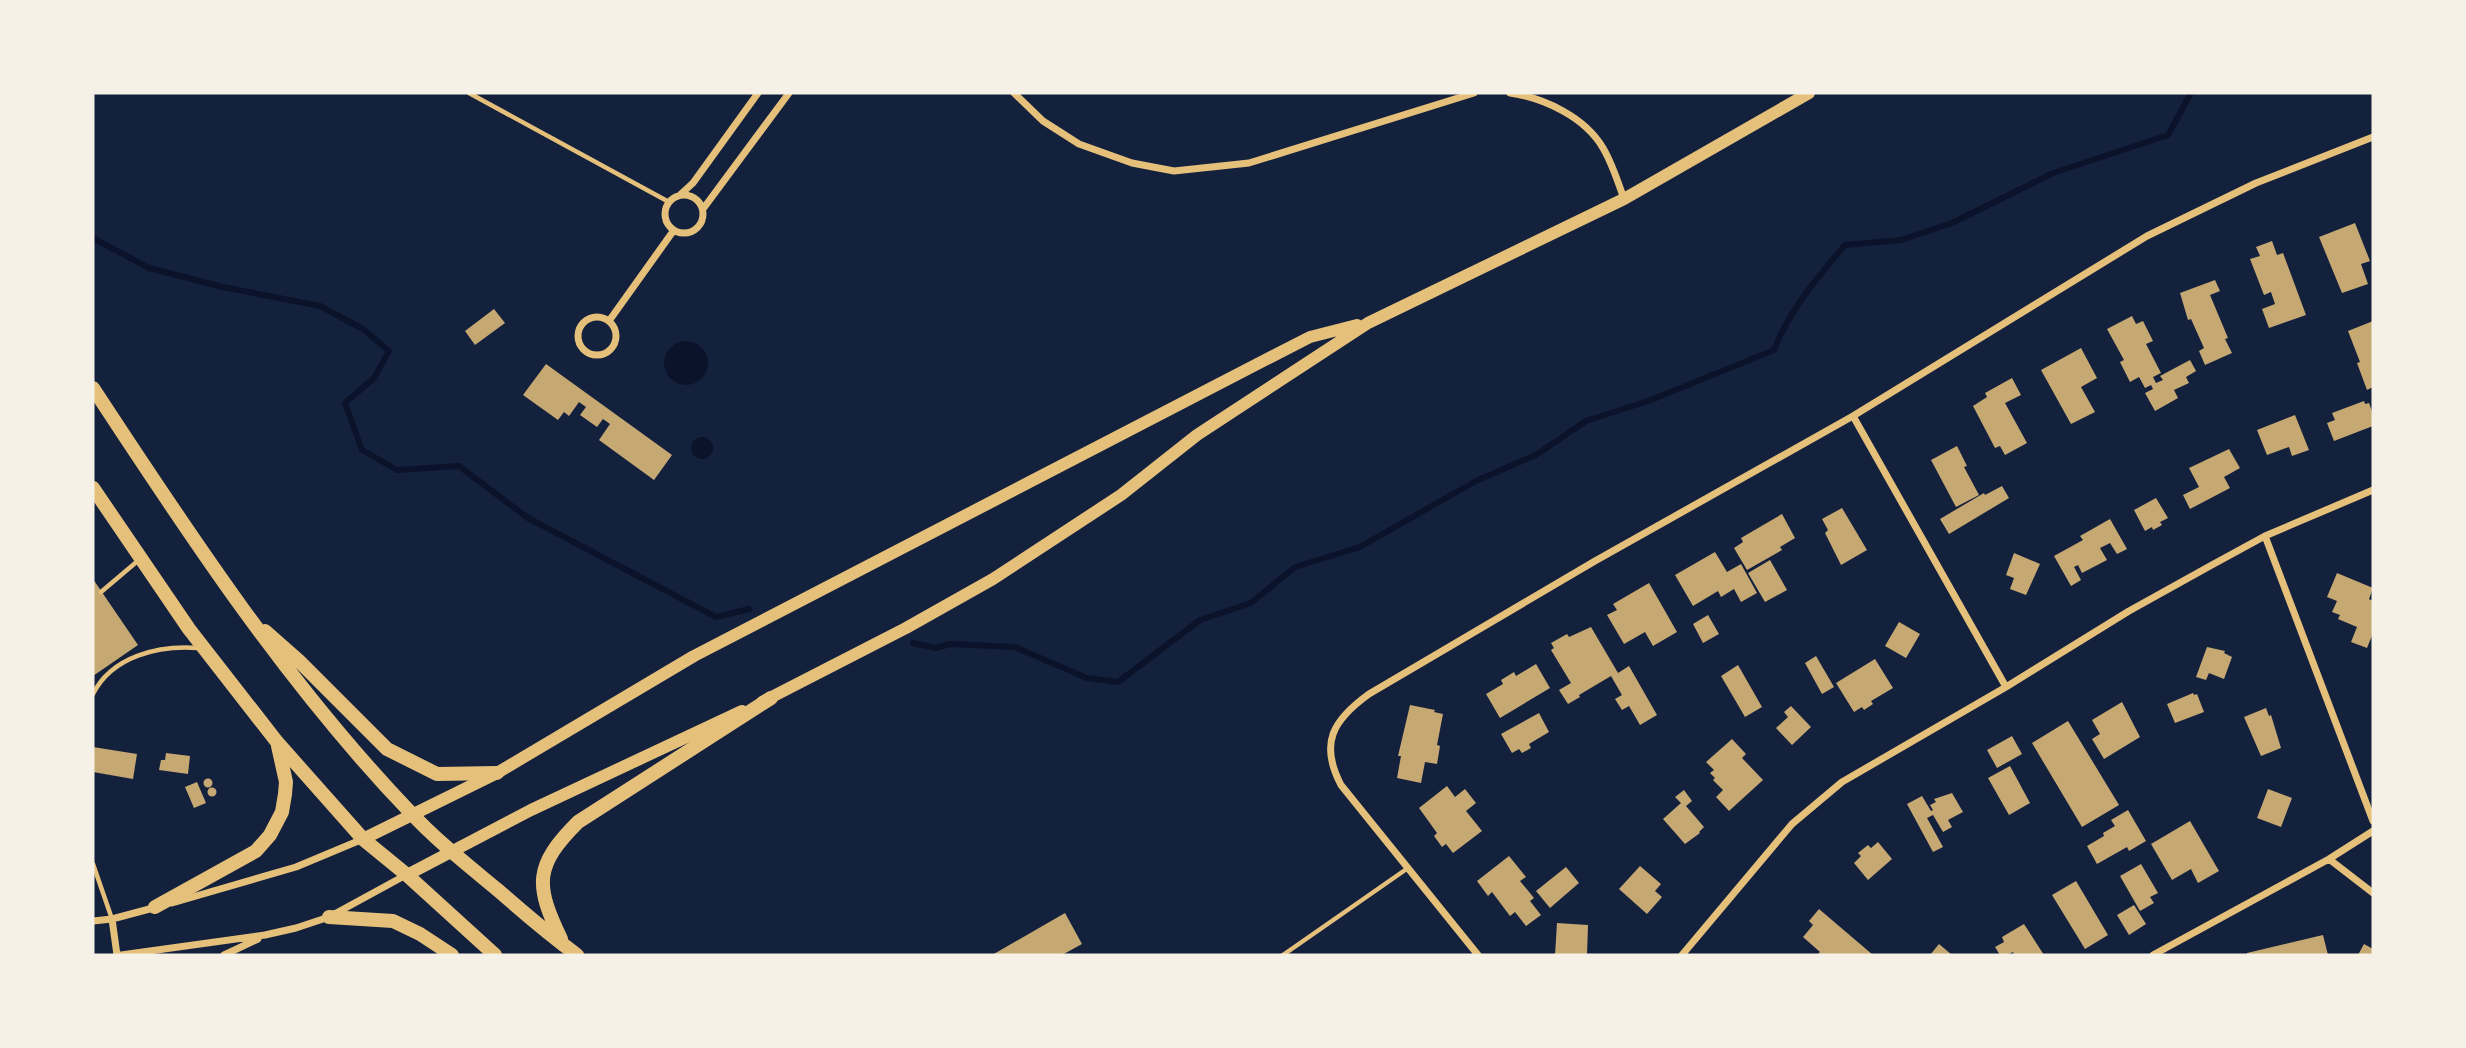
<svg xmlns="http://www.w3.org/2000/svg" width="2466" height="1048" font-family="Lato,sans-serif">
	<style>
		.water { fill: #0b132b }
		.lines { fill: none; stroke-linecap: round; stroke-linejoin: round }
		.stream { stroke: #0b132b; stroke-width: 6 }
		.building { fill: #c6a872 }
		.service { stroke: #e5c07b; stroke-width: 4.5 }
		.minor { stroke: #e5c07b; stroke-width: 7 }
		.secondary { stroke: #e5c07b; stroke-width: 12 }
		.primary { stroke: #e5c07b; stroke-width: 14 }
	</style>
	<rect width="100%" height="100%" fill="#14213d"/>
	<path class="water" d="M664 363a22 22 0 1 1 44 0a22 22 0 1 1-44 0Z
		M691 448a11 11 0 1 1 22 0a11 11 0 1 1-22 0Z"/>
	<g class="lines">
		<path class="stream" d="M 93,238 L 149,268 L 223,287 L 320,306 L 363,329 L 389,351 L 374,378 L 345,403 L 362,450 L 397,470 L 459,466 L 528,518 L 716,617 L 749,609
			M 913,643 L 936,648 L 950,644 L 1015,647 L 1087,678 L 1118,682 L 1200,620 L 1251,603 L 1295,567 L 1360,547 L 1476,481 L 1536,455 L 1586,421 L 1651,400 L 1774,350 C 1790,309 1817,278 1845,245 L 1901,240 L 1952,223 L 2053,173 L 2168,135 L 2191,93"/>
	</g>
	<path class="building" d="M 2355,223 L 2370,261 L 2361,264 L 2368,284 L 2342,293 L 2319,237 Z
		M 2272,241 L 2277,255 L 2283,253 L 2306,315 L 2269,328 L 2262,309 L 2275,304 L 2271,292 L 2264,295 L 2250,259 L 2260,256 L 2256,247 Z
		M 2215,280 L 2220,291 L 2210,295 L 2228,338 L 2225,339 L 2232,353 L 2205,365 L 2199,351 L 2204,348 L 2191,319 L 2188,320 L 2180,293 Z
		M 494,309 L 505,323 L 475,345 L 465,331 Z
		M 2132,316 L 2136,324 L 2143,321 L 2153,341 L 2146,344 L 2161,373 L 2153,377 L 2156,383 L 2163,380 L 2160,376 L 2190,360 L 2196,371 L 2186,377 L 2189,383 L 2174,390 L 2178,398 L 2155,411 L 2145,393 L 2153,389 L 2151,385 L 2145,388 L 2139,377 L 2130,382 L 2120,362 L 2124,360 L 2107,329 Z
		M 2373,321 L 2373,387 L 2367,390 L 2357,363 L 2360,362 L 2348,331 Z
		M 2081,348 L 2097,378 L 2081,387 L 2095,412 L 2071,424 L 2041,370 Z
		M 546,364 L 672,455 L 654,480 L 599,440 L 610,424 L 603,419 L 597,427 L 580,415 L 586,407 L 579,402 L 569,416 L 564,412 L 558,420 L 523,395 Z
		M 2012,378 L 2021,395 L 2005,403 L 2027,443 L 2005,455 L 2000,446 L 1995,448 L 1973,406 L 1987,397 L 1985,393 Z
		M 2364,401 L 2365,404 L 2369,403 L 2373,414 L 2373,426 L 2334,441 L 2327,423 L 2335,420 L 2332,413 Z
		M 2295,415 L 2309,450 L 2292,456 L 2289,447 L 2267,455 L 2257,430 Z
		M 1957,446 L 1967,466 L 1964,467 L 1979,495 L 1956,507 L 1931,460 Z
		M 2229,449 L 2240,468 L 2224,477 L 2230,488 L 2190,509 L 2183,495 L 2199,487 L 2189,468 Z
		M 2002,486 L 2009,498 L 1949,534 L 1940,519 L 1984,493 L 1985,495 Z
		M 2156,498 L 2168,518 L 2160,522 L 2162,525 L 2153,530 L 2152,527 L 2145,531 L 2134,510 Z
		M 1842,508 L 1867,550 L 1841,565 L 1825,533 L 1828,530 L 1822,519 Z
		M 1782,514 L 1795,538 L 1780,547 L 1782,550 L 1747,570 L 1734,548 L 1743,542 L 1741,538 Z
		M 2110,519 L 2127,549 L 2117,554 L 2110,543 L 2100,548 L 2107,560 L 2082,573 L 2078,565 L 2074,567 L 2081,580 L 2071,586 L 2054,556 L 2083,540 L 2080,536 Z
		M 1715,552 L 1727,572 L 1741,564 L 1757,593 L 1741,602 L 1734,589 L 1721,597 L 1718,591 L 1693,606 L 1675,575 Z
		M 2014,553 L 2040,564 L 2026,595 L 2010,589 L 2014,578 L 2006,575 Z
		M 1770,560 L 1787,590 L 1765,602 L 1748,573 Z
		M 2337,573 L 2373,588 L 2369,599 L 2373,601 L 2373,633 L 2367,648 L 2351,642 L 2357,627 L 2338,619 L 2340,615 L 2332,612 L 2337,601 L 2327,597 Z
		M 93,579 L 138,645 L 93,676 Z
		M 1649,583 L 1677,632 L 1653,646 L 1645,632 L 1624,644 L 1607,615 L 1617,610 L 1613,604 Z
		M 1708,615 L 1719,634 L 1703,643 L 1693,624 Z
		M 1899,622 L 1920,634 L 1906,658 L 1885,646 Z
		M 1591,627 L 1618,673 L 1629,666 L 1657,715 L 1640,725 L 1629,706 L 1622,710 L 1615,699 L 1622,695 L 1611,676 L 1579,695 L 1580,697 L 1568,704 L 1559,690 L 1571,683 L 1551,650 L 1554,648 L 1551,643 L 1567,634 L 1569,637 Z
		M 2207,647 L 2225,651 L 2224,653 L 2232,657 L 2224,679 L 2209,673 L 2206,680 L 2196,677 Z
		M 1816,656 L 1834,687 L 1822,694 L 1805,663 Z
		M 1875,659 L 1893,688 L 1871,701 L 1873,704 L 1864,710 L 1862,707 L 1854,712 L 1836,683 Z
		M 1536,664 L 1550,688 L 1500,718 L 1486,694 L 1503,684 L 1501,680 L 1514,672 L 1516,676 Z
		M 1738,665 L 1762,707 L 1745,717 L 1721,676 Z
		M 2193,693 L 2194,695 L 2197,694 L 2204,712 L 2175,723 L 2167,704 Z
		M 2122,702 L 2140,737 L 2104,759 L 2092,739 L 2100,734 L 2092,720 Z
		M 1410,705 L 1435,710 L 1434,712 L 1443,714 L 1437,745 L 1440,746 L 1437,764 L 1425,762 L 1421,783 L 1397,778 L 1401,756 L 1398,756 Z
		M 1791,706 L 1811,727 L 1792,745 L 1776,728 L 1788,717 L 1784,712 Z
		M 2266,708 L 2269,716 L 2271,715 L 2281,748 L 2261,756 L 2244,717 Z
		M 1539,713 L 1549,732 L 1529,744 L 1531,748 L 1522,753 L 1519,749 L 1512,753 L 1501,734 Z
		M 2068,721 L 2119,805 L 2082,827 L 2032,743 Z
		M 2012,736 L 2022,754 L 1997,768 L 1987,750 Z
		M 1732,739 L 1746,754 L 1742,758 L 1763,780 L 1729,811 L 1716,797 L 1723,790 L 1713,780 L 1715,778 L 1710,773 L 1714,770 L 1706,762 Z
		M 93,747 L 137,754 L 133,779 L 93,772 Z
		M 166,753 L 190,756 L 188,774 L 159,770 L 161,760 L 165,760 Z
		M 2010,766 L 2030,803 L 2009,815 L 1988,778 Z
		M203.5 783a4.5 4.5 0 1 1 9 0a4.5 4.5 0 1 1-9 0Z
		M 197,782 L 206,803 L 194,808 L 185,787 Z
		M 1447,786 L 1455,797 L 1465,789 L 1476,803 L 1466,811 L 1482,831 L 1453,853 L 1446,844 L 1442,847 L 1434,836 L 1437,833 L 1419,808 Z
		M207.5 792a4.5 4.5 0 1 1 9 0a4.5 4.5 0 1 1-9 0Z
		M 2268,789 L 2292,798 L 2281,827 L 2257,818 Z
		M 1684,790 L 1692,801 L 1686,806 L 1704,827 L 1699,832 L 1700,833 L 1685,844 L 1663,819 L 1681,803 L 1675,797 Z
		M 1952,793 L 1963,812 L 1948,820 L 1952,827 L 1943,832 L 1933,815 L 1927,818 L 1943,847 L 1933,852 L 1907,804 L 1922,796 L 1931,811 L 1933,810 L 1930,805 L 1936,802 L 1934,799 Z
		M 2128,810 L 2146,841 L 2129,851 L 2127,847 L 2097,864 L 2087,846 L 2104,836 L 2103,833 L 2115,826 L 2111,820 Z
		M 2190,821 L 2219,871 L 2198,883 L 2191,869 L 2172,880 L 2151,844 Z
		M 1878,842 L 1892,859 L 1868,880 L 1854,863 L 1861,856 L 1858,853 L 1868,845 L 1871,848 Z
		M 1509,856 L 1526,877 L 1520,881 L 1534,898 L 1530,901 L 1541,915 L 1526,926 L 1515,912 L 1510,916 L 1492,892 L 1488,896 L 1477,881 Z
		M 2141,864 L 2158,893 L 2150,897 L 2154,903 L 2140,911 L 2120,876 Z
		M 1640,866 L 1661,884 L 1655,891 L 1662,897 L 1647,914 L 1619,889 Z
		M 1566,867 L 1579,883 L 1550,908 L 1536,891 Z
		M 2076,881 L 2108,935 L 2085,949 L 2052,895 Z
		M 2134,905 L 2146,924 L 2129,935 L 2117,915 Z
		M 1819,909 L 1873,955 L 1817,955 L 1820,952 L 1803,937 L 1813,925 L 1809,921 Z
		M 1065,913 L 1082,944 L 1062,955 L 992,955 Z
		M 1557,923 L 1588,925 L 1587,955 L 1555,955 Z
		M 2024,924 L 2044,955 L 2014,955 L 2013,952 L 2007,955 L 2000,955 L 1995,947 L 2004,942 L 2002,937 Z
		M 2323,935 L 2328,955 L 2247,955 L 2247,953 Z
		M 1939,944 L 1952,955 L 1930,955 Z
		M 2364,944 L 2373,949 L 2373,955 L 2358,955 Z"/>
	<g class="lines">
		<path class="service" d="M 469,93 L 669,202
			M 101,592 L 140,559
			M 93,694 C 112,656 159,645 198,648
			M 93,864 L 112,919
			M 1283,955 L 1408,868"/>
		<path class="minor" d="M 1014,93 L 1043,121 L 1079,144 L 1132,163 L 1174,171 L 1249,163 L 1474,93
			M 1510,93 C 1544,98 1585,117 1603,148 C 1612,163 1618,182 1624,199
			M 681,194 L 693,183 L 758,93
			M665 214a19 19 0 1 1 38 0a19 19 0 1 1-38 0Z
			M 703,209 L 789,93
			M578 336a19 19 0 1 1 38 0a19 19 0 1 1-38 0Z
			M 609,321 L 674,230
			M 1853,416 L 2006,687
			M 2265,536 L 2373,821
			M 2329,859 L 2373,893
			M 172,903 L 296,867 L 363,839
			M 112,919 L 117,955
			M 93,921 L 112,919 L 157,907
			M 121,955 L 265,935 L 296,928 L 329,917 L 406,875
			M 224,955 L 258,939
			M 1478,955 L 1341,785 C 1319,743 1333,720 1369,694 L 1595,561 L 1853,416 L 2147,236 L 2256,183 L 2373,137
			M 1682,955 L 1792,824 L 1842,782 L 2006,687 L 2129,611 L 2210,566 L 2265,536 L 2373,490
			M 2153,955 L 2329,859 L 2373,831"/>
		<path class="secondary" d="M 762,702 L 906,628 L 993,579 L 1121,495 L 1197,435 L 1368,323 L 1624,199 L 1809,93
			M 363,839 L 497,773 L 694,656 L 1265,360 L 1310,337 L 1357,325
			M 407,875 L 531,810 L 742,711"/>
		<path class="primary" d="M 93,388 C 190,536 288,685 411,813 C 438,842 469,866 499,891 C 524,913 550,935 577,955
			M 93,488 L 189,629 L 277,742 L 363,839 L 407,875 L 495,955
			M 265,631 L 299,661 L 387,749 L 437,774 L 497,773
			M 155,907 L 256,851 L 270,835 L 282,812 L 285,794 L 286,782 L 278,746
			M 329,917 L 393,921 L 420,934 L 452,955
			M 561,939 C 535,885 534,866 578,822 L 771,698"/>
	</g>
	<rect width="2466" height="1048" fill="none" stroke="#f6f1e7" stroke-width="189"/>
</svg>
